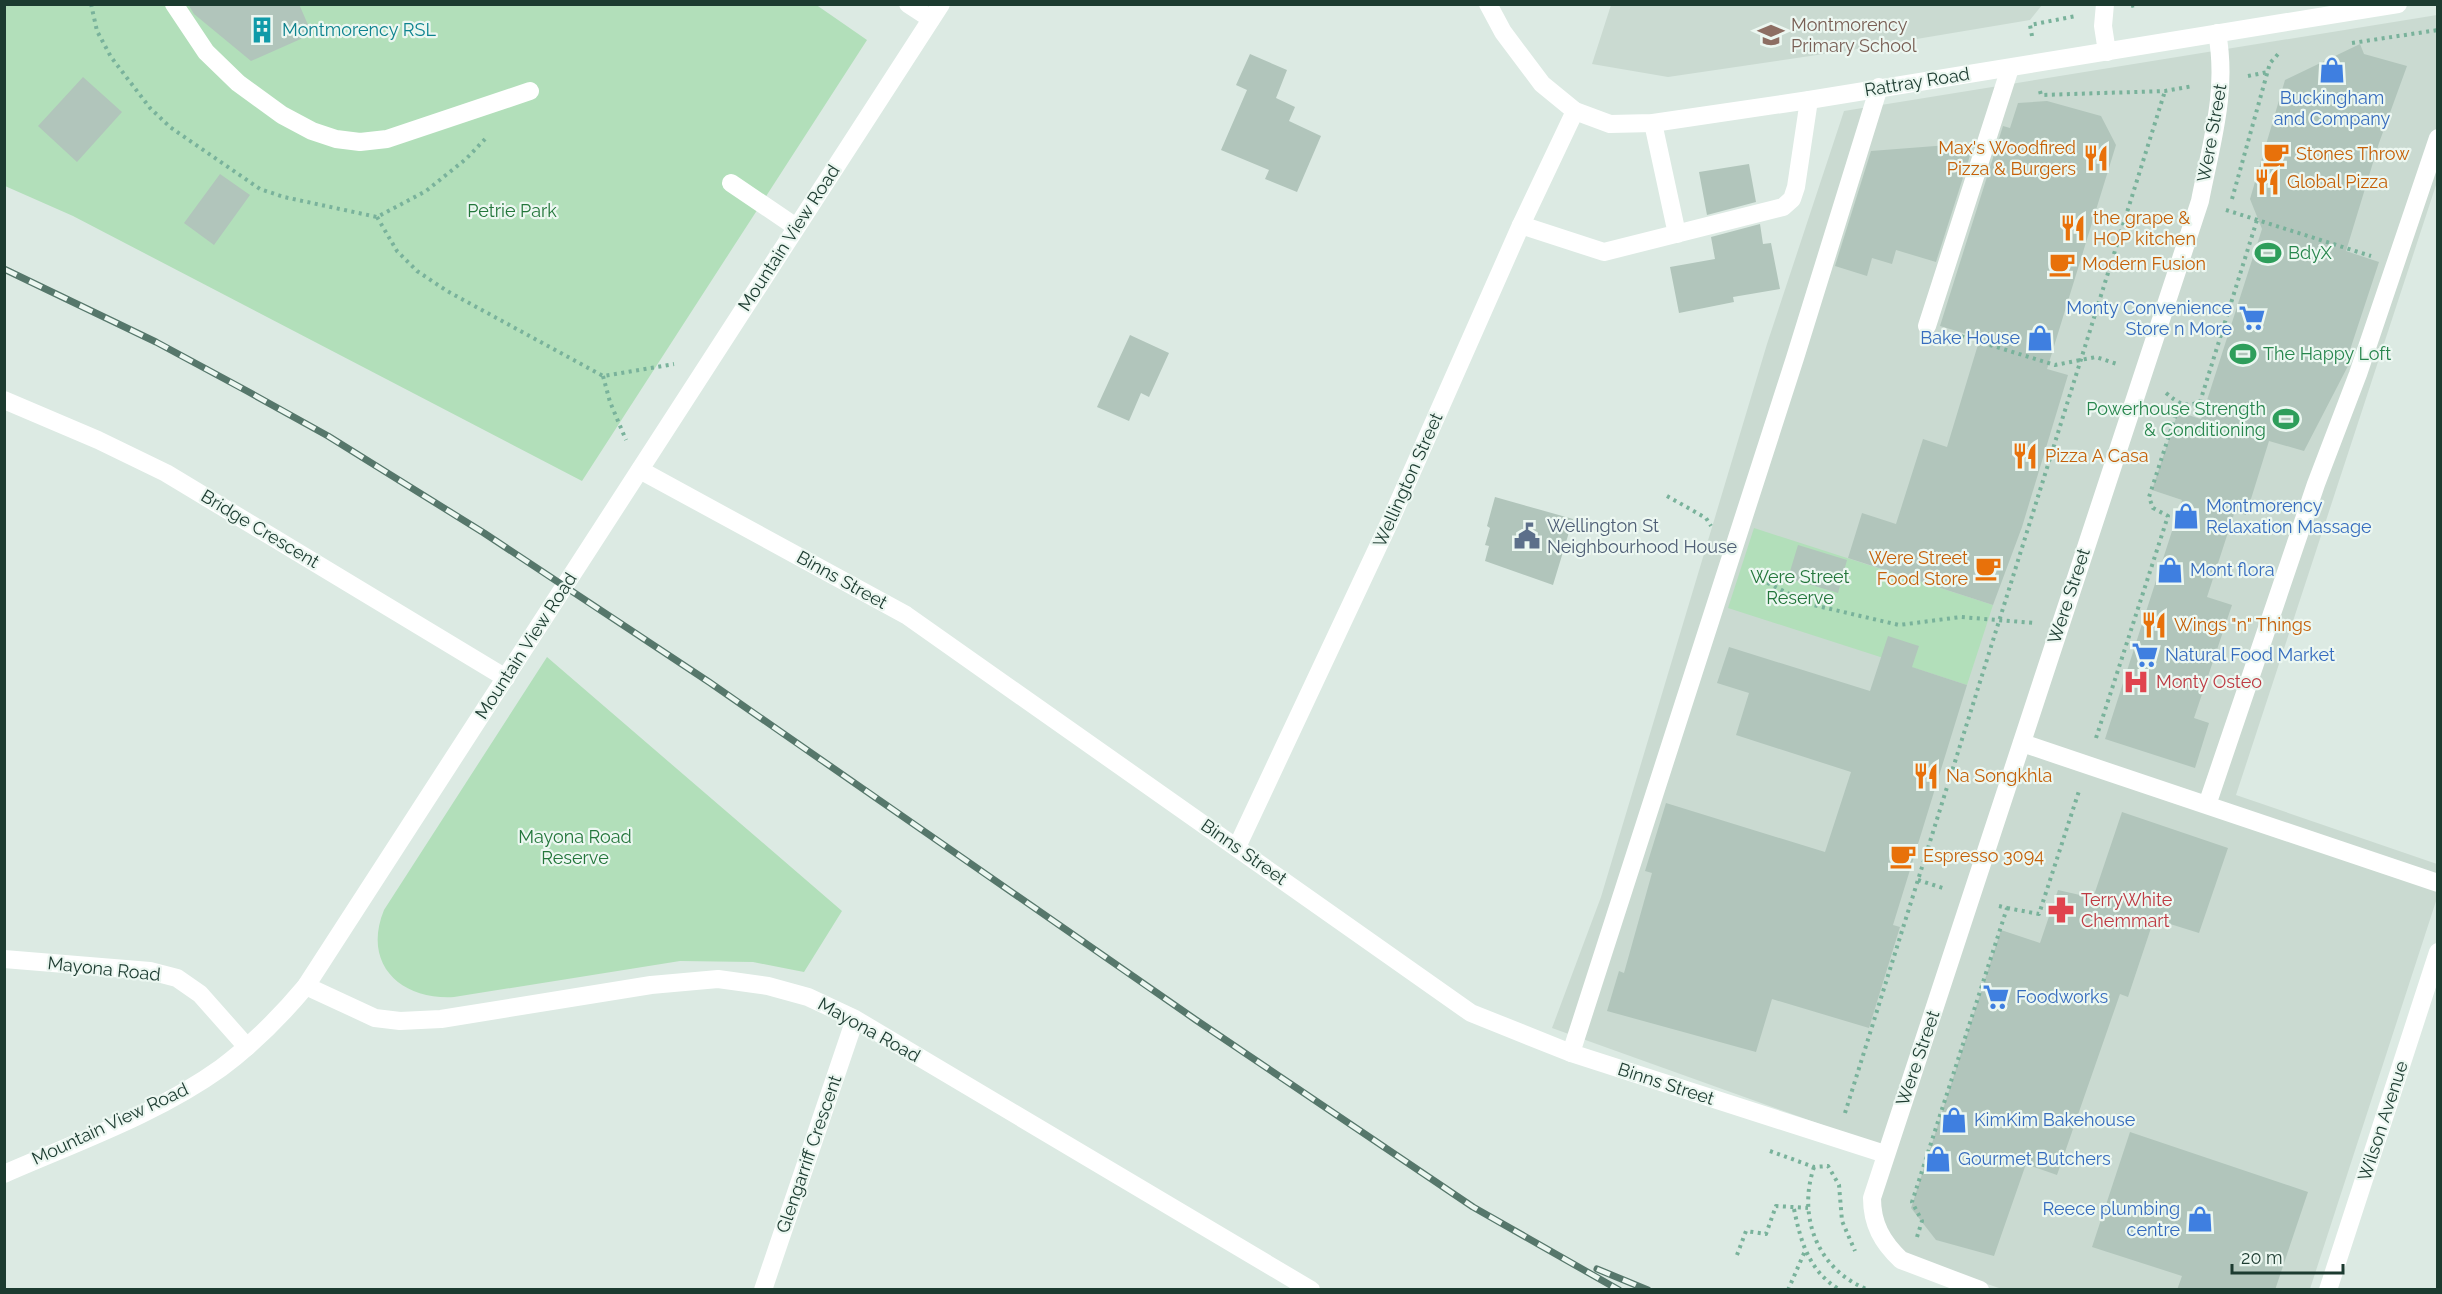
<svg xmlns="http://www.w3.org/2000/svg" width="2442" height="1294" font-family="Raleway,sans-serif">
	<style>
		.built { fill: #cadad1 }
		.green { fill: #b2dfba }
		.building { fill: #b1c5bb }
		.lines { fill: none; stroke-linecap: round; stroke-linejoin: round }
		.path { stroke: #79b29b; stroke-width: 4; stroke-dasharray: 3 4.5; stroke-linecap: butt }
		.lane { stroke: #fff; stroke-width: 18 }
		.street { stroke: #fff; stroke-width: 18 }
		.secondary { stroke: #fff; stroke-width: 18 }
		.rail-casing { stroke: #56776b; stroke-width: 7 }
		.rail { stroke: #ecf7f1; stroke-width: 4.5; stroke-dasharray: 14; stroke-linecap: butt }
		.labels { text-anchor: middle; stroke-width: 4.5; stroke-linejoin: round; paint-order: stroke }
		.education-label { font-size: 18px; fill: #785e54; stroke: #ecf7f1; text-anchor: start }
		.culture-label { font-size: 18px; fill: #0d838f; stroke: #ecf7f1; text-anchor: start }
		.street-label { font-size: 18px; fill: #1c3b30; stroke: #ecf7f1 }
		.shop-label { font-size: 18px; fill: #366cbe; stroke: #ecf7f1; text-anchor: start }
		.food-label { font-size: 18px; fill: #c56008; stroke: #ecf7f1; text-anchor: start }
		.park-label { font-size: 18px; fill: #23763b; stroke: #ecf7f1 }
		.leisure-label { font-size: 18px; fill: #27864d; stroke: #ecf7f1; text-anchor: start }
		.service-label { font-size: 18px; fill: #4e5e75; stroke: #ecf7f1; text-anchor: start }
		.health-label { font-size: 18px; fill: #be3a42; stroke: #ecf7f1; text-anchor: start }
	</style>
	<rect width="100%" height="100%" fill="#dceae3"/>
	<path class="built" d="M 1611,5 L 1611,4 L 2042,5 L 2030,20 L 1851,50 L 1668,77 L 1592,64 Z
		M 2437,15 L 2437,182 L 2236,795 L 2437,864 L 2437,898 L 2310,1289 L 2002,1289 L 1907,1257 L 1889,1235 L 1880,1210 L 1881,1186 L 1892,1150 L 1552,1028 L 1601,897 L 1767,344 L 1844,111 Z"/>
	<path class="green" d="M 815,4 L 867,40 L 582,481 L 73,216 L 5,186 L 4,5 Z
		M 1754,528 L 1993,605 L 1967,685 L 1728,608 Z
		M 547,657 L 842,911 L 804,972 L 753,962 L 680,961 L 454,997 C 400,1000 362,964 384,910 Z"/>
	<path class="building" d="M 188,4 L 299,4 L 312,34 L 251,61 L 194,14 Z
		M 2360,44 L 2364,54 L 2407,66 L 2379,143 L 2346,251 L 2379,262 L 2346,362 L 2349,364 L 2304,451 L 2269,441 L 2246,515 L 2235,511 L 2207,597 L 2232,605 L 2194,718 L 2209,723 L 2195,768 L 2105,739 L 2182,500 L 2152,490 L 2178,412 L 2201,419 L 2262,229 L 2250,199 L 2285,80 Z
		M 1250,54 L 1287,70 L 1276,98 L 1295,107 L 1289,121 L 1321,136 L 1297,192 L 1265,179 L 1269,170 L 1221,150 L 1247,90 L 1236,85 Z
		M 83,77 L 122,112 L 77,162 L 38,126 Z
		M 2047,101 L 2101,116 L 2116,145 L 2047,369 L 2068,375 L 2022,527 L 1993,605 L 1848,558 L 1862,513 L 1896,524 L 1923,439 L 1947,447 L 1980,338 L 1940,326 L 2003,126 L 2010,128 L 2018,103 Z
		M 1974,143 L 1936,262 L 1896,250 L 1892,264 L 1872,258 L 1867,276 L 1835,266 L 1871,151 Z
		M 1749,164 L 1756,202 L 1707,215 L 1699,172 Z
		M 220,174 L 250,195 L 214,245 L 184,223 Z
		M 1760,224 L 1763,244 L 1771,243 L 1780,289 L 1733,297 L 1734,302 L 1679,313 L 1670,267 L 1715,259 L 1711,237 Z
		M 1130,335 L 1169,353 L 1149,397 L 1141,393 L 1129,421 L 1097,407 Z
		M 1495,497 L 1573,519 L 1553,585 L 1485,561 L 1489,546 L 1485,545 L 1490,528 L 1487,526 Z
		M 1798,545 L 1847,560 L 1838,593 L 1788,578 Z
		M 1888,636 L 1919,646 L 1912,667 L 1967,685 L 1893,925 L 1900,927 L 1869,1028 L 1772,999 L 1756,1052 L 1607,1011 L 1619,971 L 1624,973 L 1652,873 L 1645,871 L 1666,803 L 1825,852 L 1851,772 L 1736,735 L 1749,693 L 1717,683 L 1729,647 L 1870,691 Z
		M 2122,812 L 2228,848 L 2199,933 L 2154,919 L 2128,997 L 2120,994 L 2057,1175 L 2026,1164 L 1994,1256 L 1936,1240 L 1911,1208 L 2001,930 L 2040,943 L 2058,890 L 2093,898 Z
		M 2130,1132 L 2308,1192 L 2275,1290 L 2177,1290 L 2182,1276 L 2092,1247 Z"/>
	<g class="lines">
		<path class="path" d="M 91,4 L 97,31 L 111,57 L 150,108 L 170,127 L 260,189 L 284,197 L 377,217 L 426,191 L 466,159 L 487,137
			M 2131,6 L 2139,4
			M 2032,36 L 2030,25 L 2076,16
			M 2352,43 L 2438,30
			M 2248,76 L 2268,72
			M 2040,91 L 2041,95 L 2165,91 L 2193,86
			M 2232,199 L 2270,63 L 2279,53
			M 2226,210 L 2371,256
			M 377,217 L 397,251 L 417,271 L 447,291 L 603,376 L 674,364
			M 1954,334 L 2055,365 L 2096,357 L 2117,364
			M 603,376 L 610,402 L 626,440
			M 2166,393 C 2178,403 2185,408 2200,402 L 2257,220
			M 1667,496 L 1706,518 L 1711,526
			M 1754,576 L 1809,604 L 1899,625 L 1961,617 L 2034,623
			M 2096,738 L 2168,516 L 2153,508 L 2149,497 L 2179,405
			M 1918,880 L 1946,889
			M 2007,908 L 2039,914 L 2079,791
			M 1845,1113 L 2165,91
			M 1770,1151 L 1814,1167 L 1828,1166 L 1839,1185 L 1842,1221 L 1855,1251
			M 1814,1167 C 1797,1217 1818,1271 1869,1290
			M 1794,1209 C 1801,1243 1809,1271 1840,1290
			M 1917,1237 L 1922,1221 L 1912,1202 L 2007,908 L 1999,906
			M 1737,1255 L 1746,1231 L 1766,1234 L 1776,1206 L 1808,1208
			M 1788,1290 L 1805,1251"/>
		<path class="lane" d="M 174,4 L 206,52 L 238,83 L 282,115 L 312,131 L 336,139 L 360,142 L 387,139 L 530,91
			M 1653,123 L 1677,234
			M 731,183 L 796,227
			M 1521,225 L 1604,252 L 1783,207 L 1792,199 L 1796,187 L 1809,100
			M 1927,326 L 2010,68
			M 2022,743 L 2438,883
			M 2207,805 L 2316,484 L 2358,374 L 2438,138
			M 1571,1053 L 1795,358 L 1879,87"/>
		<path class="street" d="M 908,4 L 931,19
			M 2105,4 L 2103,26 L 2107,52
			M 4,400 L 98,440 L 166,473 L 506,678
			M 640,470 L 906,615 L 1471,1013 L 1571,1053 L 1885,1154
			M 1237,847 L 1391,519 L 1521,225 L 1575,111
			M 4,959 L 150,971 L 177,978 L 200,994 L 247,1047
			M 306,986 L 375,1018 L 400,1021 L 441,1019 L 651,985 L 718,979 L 768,986 L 808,997 L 855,1019 L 1311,1290
			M 763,1290 L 855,1019
			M 1980,1290 L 1901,1260 C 1882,1242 1872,1224 1872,1198 L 2200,201 C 2211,144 2228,91 2217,33
			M 2328,1290 L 2438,952"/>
		<path class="secondary" d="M 1488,4 L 1503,32 L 1542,84 L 1575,111 L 1610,124 L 1653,123 L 1809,100 L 2398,4
			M 4,1174 C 77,1142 157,1114 221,1068 C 253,1044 281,1016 306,986 L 941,4"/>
		<g class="rail-casing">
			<path id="rail" d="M 4,269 L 156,342 L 247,391 L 328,436 L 484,533 L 709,682 L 1196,1020 L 1473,1207 L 1619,1290
				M 1597,1269 L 1648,1290"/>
		</g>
		<use href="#rail" class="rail"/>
	</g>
	<defs>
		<g id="building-bare" transform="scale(2.07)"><path d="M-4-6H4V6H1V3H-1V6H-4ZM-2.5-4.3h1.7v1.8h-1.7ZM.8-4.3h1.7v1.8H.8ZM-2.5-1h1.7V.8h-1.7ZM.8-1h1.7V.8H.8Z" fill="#0f9aa8" stroke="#ecf7f1" stroke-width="2.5" paint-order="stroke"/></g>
		<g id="school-bare" transform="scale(2.07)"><path d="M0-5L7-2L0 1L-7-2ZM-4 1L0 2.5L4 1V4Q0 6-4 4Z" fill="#8d6e63" stroke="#ecf7f1" stroke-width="2.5" paint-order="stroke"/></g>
		<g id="shop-bare" transform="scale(2.07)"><path d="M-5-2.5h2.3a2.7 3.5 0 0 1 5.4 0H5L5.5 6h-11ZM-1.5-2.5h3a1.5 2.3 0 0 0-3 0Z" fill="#3f7fe0" stroke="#ecf7f1" stroke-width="2.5" paint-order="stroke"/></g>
		<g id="cafe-bare" transform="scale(2.07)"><path d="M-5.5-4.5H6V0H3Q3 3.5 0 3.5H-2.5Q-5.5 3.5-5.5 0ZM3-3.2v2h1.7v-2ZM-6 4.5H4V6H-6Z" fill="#e8710a" stroke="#ecf7f1" stroke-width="2.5" paint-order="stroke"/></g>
		<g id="restaurant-bare" transform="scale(2.07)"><path d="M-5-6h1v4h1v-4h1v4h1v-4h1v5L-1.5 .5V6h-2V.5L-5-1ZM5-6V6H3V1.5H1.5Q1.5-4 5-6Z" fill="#e8710a" stroke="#ecf7f1" stroke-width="2.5" paint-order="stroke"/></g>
		<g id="stadium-bare" transform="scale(2.07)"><path d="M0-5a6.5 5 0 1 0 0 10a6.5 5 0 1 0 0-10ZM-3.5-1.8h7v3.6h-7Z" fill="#2e9e5b" stroke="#ecf7f1" stroke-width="2.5" paint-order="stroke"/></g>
		<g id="supermarket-bare" transform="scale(2.07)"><path d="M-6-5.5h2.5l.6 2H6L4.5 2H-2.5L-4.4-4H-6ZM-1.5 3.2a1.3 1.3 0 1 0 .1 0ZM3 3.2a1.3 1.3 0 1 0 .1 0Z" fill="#3f7fe0" stroke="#ecf7f1" stroke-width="2.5" paint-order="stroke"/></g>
		<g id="civic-bare" transform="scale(2.07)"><path d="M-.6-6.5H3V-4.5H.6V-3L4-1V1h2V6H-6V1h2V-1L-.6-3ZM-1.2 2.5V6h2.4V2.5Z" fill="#5c6f8a" stroke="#ecf7f1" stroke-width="2.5" paint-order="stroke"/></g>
		<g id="hospital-bare" transform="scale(2.07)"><path d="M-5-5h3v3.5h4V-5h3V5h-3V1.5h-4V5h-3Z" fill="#e0444e" stroke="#ecf7f1" stroke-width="2.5" paint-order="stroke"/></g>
		<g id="pharmacy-bare" transform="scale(2.07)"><path d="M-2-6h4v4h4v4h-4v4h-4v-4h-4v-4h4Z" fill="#e0444e" stroke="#ecf7f1" stroke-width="2.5" paint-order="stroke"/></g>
	</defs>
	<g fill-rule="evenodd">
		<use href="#building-bare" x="262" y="30"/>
		<use href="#school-bare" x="1771" y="35"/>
		<use href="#shop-bare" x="2332" y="70"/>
		<use href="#cafe-bare" x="2276" y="154"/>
		<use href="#restaurant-bare" x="2096" y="158"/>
		<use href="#restaurant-bare" x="2267" y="182"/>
		<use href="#restaurant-bare" x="2073" y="228"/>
		<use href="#stadium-bare" x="2268" y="253"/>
		<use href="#cafe-bare" x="2062" y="264"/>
		<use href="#supermarket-bare" x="2252" y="318"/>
		<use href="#shop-bare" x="2040" y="338"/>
		<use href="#stadium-bare" x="2243" y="354"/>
		<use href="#stadium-bare" x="2286" y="419"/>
		<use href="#restaurant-bare" x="2025" y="456"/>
		<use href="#shop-bare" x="2186" y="516"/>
		<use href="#civic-bare" x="1527" y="536"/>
		<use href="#cafe-bare" x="1988" y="568"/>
		<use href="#shop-bare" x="2170" y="570"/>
		<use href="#restaurant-bare" x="2154" y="625"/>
		<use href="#supermarket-bare" x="2145" y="655"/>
		<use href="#hospital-bare" x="2136" y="682"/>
		<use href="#restaurant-bare" x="1926" y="776"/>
		<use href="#cafe-bare" x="1903" y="856"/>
		<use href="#pharmacy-bare" x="2061" y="910"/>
		<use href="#supermarket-bare" x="1996" y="997"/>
		<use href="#shop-bare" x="1954" y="1120"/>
		<use href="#shop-bare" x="1938" y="1159"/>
		<use href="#shop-bare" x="2200" y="1219"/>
	</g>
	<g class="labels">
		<g class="education-label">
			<text x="1791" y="31">Montmorency<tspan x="1791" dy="21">Primary School</tspan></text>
		</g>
		<g class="culture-label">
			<text x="282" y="36">Montmorency RSL</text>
		</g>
		<g class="street-label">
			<text transform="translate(1917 82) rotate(-9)" y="6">Rattray Road</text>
			<text transform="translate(2212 133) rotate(-80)" y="6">Were Street</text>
			<text transform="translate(789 238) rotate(-57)" y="6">Mountain View Road</text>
			<text transform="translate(1408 480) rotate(-66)" y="6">Wellington Street</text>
			<text transform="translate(260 529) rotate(31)" y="6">Bridge Crescent</text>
			<text transform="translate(842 580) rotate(29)" y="6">Binns Street</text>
			<text transform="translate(2069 596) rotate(-72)" y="6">Were Street</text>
			<text transform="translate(526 646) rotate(-57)" y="6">Mountain View Road</text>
			<text transform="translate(1244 852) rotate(35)" y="6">Binns Street</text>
			<text transform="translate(104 969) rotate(6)" y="6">Mayona Road</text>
			<text transform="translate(869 1030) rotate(29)" y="6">Mayona Road</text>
			<text transform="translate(1918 1058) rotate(-71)" y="6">Were Street</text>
			<text transform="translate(1666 1084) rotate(18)" y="6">Binns Street</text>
			<text transform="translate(2383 1121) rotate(-72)" y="6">Wilson Avenue</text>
			<text transform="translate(110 1124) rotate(-25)" y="6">Mountain View Road</text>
			<text transform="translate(809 1154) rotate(-71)" y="6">Glengarriff Crescent</text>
		</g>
		<g class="shop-label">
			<text x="2332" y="104" text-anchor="middle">Buckingham<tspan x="2332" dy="21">and Company</tspan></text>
			<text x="2232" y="314" text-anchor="end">Monty Convenience<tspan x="2232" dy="21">Store n More</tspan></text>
			<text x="2020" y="344" text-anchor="end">Bake House</text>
			<text x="2206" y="512">Montmorency<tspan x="2206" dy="21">Relaxation Massage</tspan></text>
			<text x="2190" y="576">Mont flora</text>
			<text x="2165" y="661">Natural Food Market</text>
			<text x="2016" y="1003">Foodworks</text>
			<text x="1974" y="1126">KimKim Bakehouse</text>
			<text x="1958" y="1165">Gourmet Butchers</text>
			<text x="2180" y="1215" text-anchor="end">Reece plumbing<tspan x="2180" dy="21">centre</tspan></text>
		</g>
		<g class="food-label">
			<text x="2076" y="154" text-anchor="end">Max's Woodfired<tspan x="2076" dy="21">Pizza &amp; Burgers</tspan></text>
			<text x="2296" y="160">Stones Throw</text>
			<text x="2287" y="188">Global Pizza</text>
			<text x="2093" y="224">the grape &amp;<tspan x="2093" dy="21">HOP kitchen</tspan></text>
			<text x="2082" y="270">Modern Fusion</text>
			<text x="2045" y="462">Pizza A Casa</text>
			<text x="1968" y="564" text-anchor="end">Were Street<tspan x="1968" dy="21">Food Store</tspan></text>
			<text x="2174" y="631">Wings "n" Things</text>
			<text x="1946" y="782">Na Songkhla</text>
			<text x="1923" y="862">Espresso 3094</text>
		</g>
		<g class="park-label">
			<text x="512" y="217">Petrie Park</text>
			<text x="1800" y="583">Were Street<tspan x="1800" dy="21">Reserve</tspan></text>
			<text x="575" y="843">Mayona Road<tspan x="575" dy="21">Reserve</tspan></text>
		</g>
		<g class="leisure-label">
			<text x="2288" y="259">BdyX</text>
			<text x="2263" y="360">The Happy Loft</text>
			<text x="2266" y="415" text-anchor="end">Powerhouse Strength<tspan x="2266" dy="21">&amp; Conditioning</tspan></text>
		</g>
		<g class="service-label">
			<text x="1547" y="532">Wellington St<tspan x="1547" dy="21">Neighbourhood House</tspan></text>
		</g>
		<g class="health-label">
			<text x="2156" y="688">Monty Osteo</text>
			<text x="2081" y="906">TerryWhite<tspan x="2081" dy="21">Chemmart</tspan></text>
		</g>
	</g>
	<rect width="2442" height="1294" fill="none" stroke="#1c3b30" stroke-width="12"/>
	<path d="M2232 1264v9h111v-9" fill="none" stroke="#1c3b30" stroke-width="3"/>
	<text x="2241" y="1264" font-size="18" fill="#1c3b30" stroke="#ecf7f1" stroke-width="4.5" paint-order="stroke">20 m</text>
</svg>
